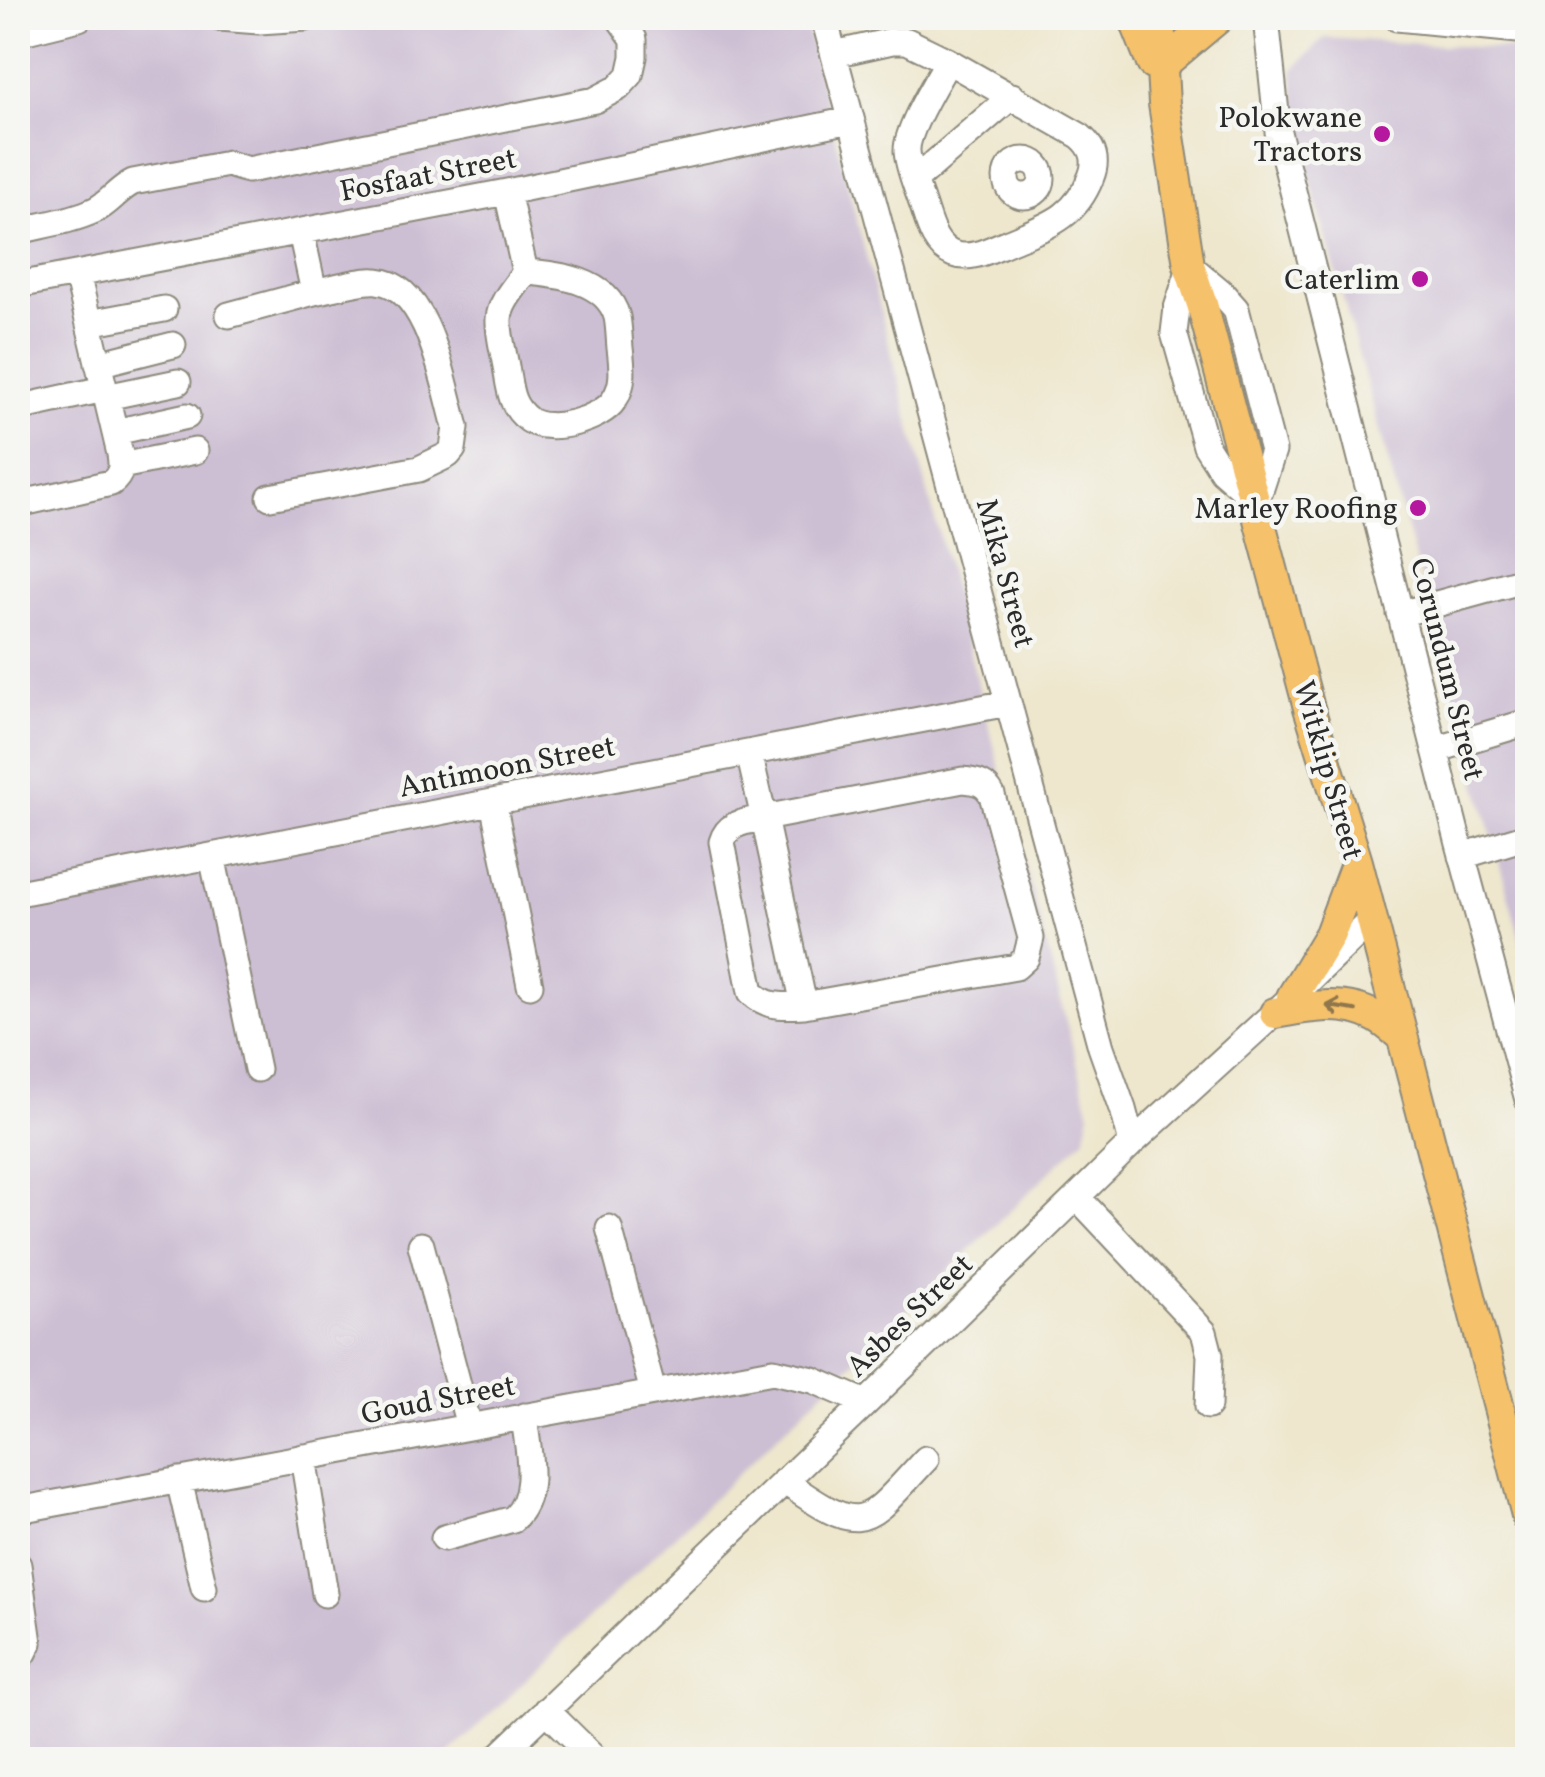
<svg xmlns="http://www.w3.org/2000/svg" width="1545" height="1777" font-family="Vollkorn,serif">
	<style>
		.industrial { fill: #ccbed3 }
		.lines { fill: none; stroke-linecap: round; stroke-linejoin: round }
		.minor-casing { stroke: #8c897c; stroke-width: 29 }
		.major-casing { stroke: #8c897c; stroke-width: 34 }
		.minor { stroke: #fff; stroke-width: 25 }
		.major { stroke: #f5c16b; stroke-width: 30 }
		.oneway { stroke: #90764b }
		.poi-dot { fill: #b5179e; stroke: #f6f6f2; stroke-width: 4 }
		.labels { text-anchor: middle; stroke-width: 9; stroke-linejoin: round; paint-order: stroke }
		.poi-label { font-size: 30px; fill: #2b2b2b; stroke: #f6f6f2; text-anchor: end }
		.street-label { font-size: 30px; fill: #2b2b2b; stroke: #f6f6f2 }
	</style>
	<rect width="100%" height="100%" fill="#f6f6f2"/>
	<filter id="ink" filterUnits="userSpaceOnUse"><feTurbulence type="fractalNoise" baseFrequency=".01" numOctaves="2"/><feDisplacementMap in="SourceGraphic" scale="20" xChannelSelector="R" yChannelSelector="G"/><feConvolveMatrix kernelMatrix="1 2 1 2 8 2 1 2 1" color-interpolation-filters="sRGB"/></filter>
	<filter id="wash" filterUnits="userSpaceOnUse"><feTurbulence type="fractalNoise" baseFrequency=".0048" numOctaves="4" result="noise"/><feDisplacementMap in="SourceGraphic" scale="40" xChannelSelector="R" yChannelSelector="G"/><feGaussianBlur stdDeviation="2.25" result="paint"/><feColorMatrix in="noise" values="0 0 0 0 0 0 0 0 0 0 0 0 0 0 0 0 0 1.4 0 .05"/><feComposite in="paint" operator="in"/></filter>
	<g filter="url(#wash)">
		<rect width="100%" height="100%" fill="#eee7cd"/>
		<path class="industrial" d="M 18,18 L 804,18 L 1090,1113 L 1084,1139 L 444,1759 L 18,1759 Z
			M 1324,38 L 1527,50 L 1527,963 L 1299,139 L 1293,70 Z"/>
	</g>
	<g filter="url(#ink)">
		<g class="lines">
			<g class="minor-casing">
				<path id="minor" d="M 220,18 L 259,21 L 306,18
					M 824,18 L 1101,1047 L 1123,1109 L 1132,1143
					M 1266,18 L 1278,132 L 1459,844 L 1528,1100
					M 1397,18 L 1528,31
					M 18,33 L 79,18
					M 834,54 L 892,41 L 907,41 L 948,61
					M 948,61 L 1080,136 C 1093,147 1098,160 1091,177 C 1075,218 1049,225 1011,241 C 993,248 972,261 953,254 C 933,246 928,220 922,203 C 917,187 908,168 907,151 C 906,130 937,81 948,61 Z
					M1006 178a18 18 0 1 1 36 0a18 18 0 1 1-36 0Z
					M 915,180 L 1012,96
					M 507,192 L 525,272 C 516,286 500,302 499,319 C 498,336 505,356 507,373 C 510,392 512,408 529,420 C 549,434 601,420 614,400 C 625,384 622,366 620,348 C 619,338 619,327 617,317 C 607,280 557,274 525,272
					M 18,231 C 42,225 72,221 95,210 C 110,203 118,189 133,182 L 228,164 L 248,170 L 595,100 L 618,88 L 630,75 L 634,57 L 634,39 L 619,18
					M 1189,265 L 1220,291 L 1236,309 L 1273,451 L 1256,503
					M 1190,268 L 1177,308 L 1174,333 L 1206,446 L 1222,471 L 1254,499
					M 18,285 L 507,192 L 850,120
					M 229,315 L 314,292 L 301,232
					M 89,323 L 164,309
					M 98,364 L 173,345
					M 106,397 L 178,382
					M 18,408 L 104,389
					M 115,432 L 187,416
					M 121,466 L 195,451
					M 270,497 L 419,469 L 448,455 L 453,449 L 456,427 C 444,386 429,285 377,281 C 363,279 330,289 314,292
					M 18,504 L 111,483 C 122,475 122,466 120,454 L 77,274
					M 1400,614 L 1528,579
					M 1435,750 L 1528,722
					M 749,753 L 764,818 L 963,780 C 977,782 985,782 992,795 L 1031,938 L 1026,958 L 1016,967 L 804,1005 C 782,1006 767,1008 751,992 L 722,842 C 728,822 745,822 764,818 L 804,1005
					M 493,802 L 530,985
					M 212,856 L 257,1069
					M 1462,856 L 1528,836
					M 18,893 L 1008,703
					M 1077,1197 L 1204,1332 L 1210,1355 L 1208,1406
					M 609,1228 L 653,1392
					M 421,1245 L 469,1426
					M 303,1457 L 325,1594
					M 179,1480 L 204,1588
					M 784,1481 C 866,1539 863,1526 926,1459
					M 18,1510 L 773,1371 L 813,1380 L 866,1403
					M 444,1538 L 513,1519 C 541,1494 527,1448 524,1416
					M 18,1565 L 29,1643 L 24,1653 L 18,1658
					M 546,1710 L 597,1760
					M 495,1760 L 866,1403 L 1132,1143 L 1292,997 L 1371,920"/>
			</g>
			<g class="major-casing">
				<path id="major" d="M 1134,18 L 1152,63
					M 1159,18 L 1164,104 L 1189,265 L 1202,304 L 1309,708 L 1357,862 L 1528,1519
					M 1161,66 L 1218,18
					M 1292,997 L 1330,934 L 1357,862
					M 1275,1013 C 1308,1007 1344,999 1376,1017 C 1385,1022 1393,1029 1401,1036"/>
			</g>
			<use href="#minor" class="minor"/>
			<use href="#major" class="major"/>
		</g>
		<defs><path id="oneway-shaft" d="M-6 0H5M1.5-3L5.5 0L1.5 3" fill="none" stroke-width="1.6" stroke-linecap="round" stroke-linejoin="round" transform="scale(2.5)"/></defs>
		<use class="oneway" href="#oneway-shaft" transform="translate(1341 1008) rotate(-171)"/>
	</g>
	<g class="poi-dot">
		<circle cx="1382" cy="134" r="10"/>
		<circle cx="1420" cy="279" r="10"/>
		<circle cx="1418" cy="508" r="10"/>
	</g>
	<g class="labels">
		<g class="poi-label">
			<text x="1362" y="127">Polokwane<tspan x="1362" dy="34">Tractors</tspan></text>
			<text x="1400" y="289">Caterlim</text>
			<text x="1398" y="518">Marley Roofing</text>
		</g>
		<g class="street-label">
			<text transform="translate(428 174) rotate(-11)" y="10">Fosfaat Street</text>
			<text transform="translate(1006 573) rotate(75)" y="10">Mika Street</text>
			<text transform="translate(1448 669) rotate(76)" y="10">Corundum Street</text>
			<text transform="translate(507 766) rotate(-11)" y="10">Antimoon Street</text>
			<text transform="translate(1329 770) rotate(74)" y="10">Witklip Street</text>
			<text transform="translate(909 1315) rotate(-44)" y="10">Asbes Street</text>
			<text transform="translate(438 1399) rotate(-11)" y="10">Goud Street</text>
		</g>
	</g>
	<rect width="1545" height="1777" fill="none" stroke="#f6f6f2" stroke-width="60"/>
</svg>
